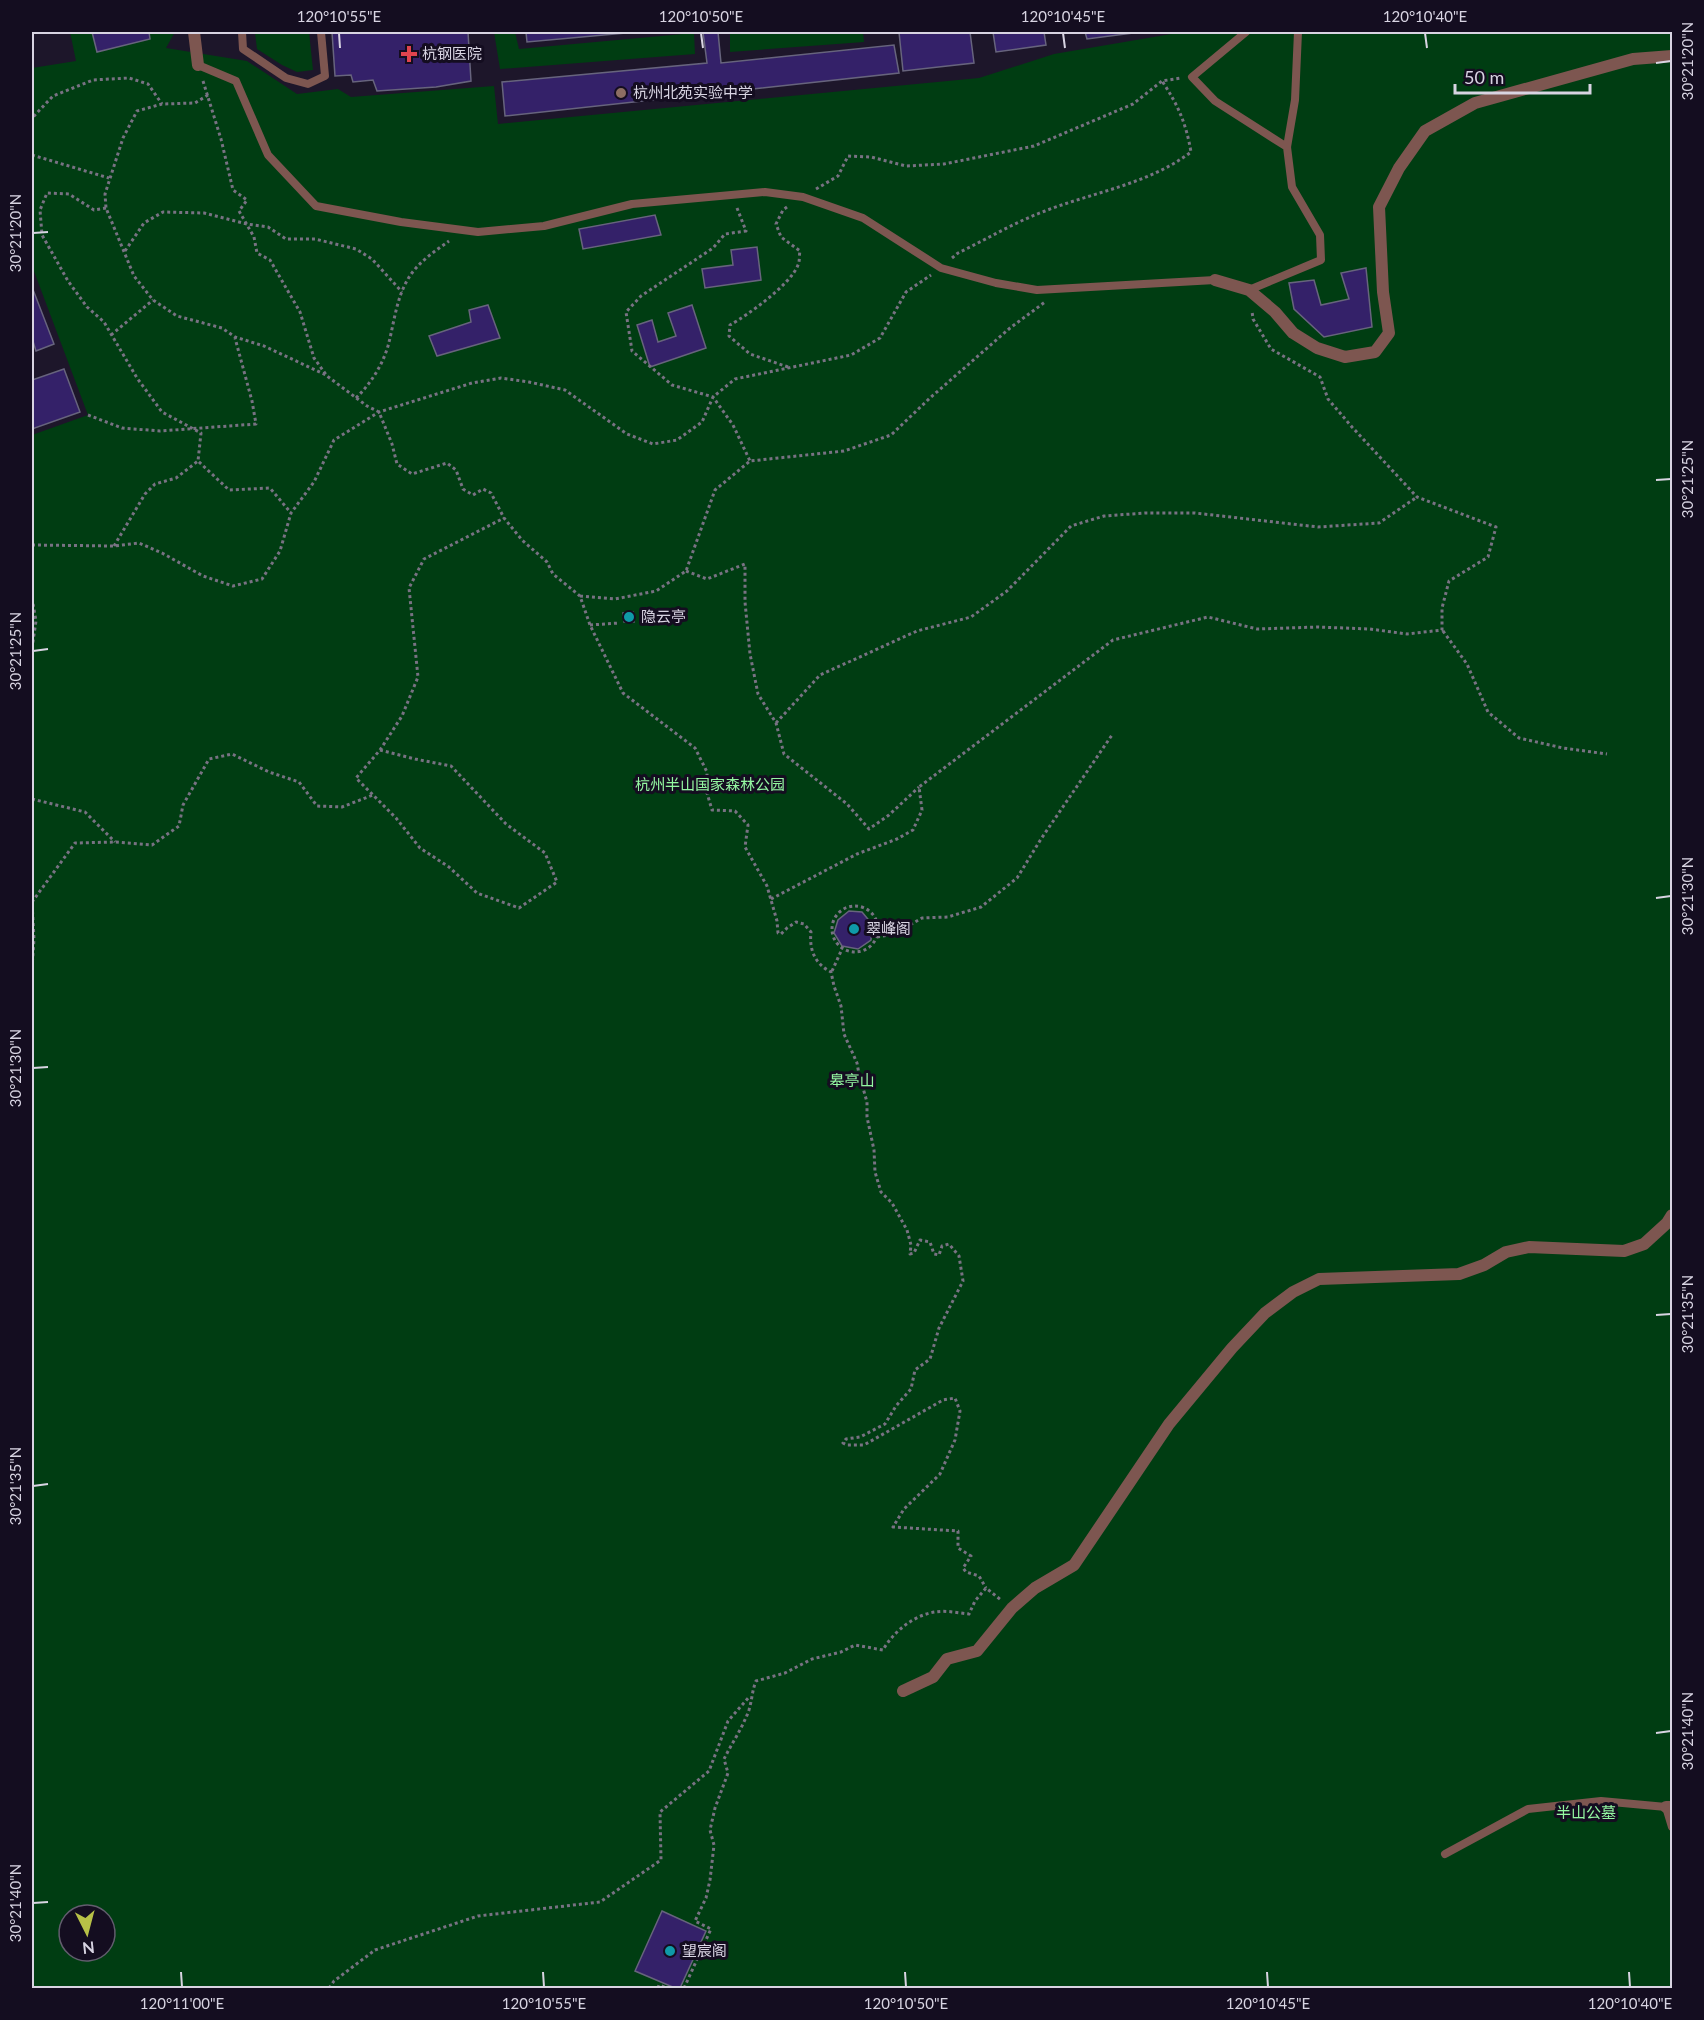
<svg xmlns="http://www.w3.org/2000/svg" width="1704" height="2020" font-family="Lato,'Noto Sans SC',sans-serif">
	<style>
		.green { fill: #003d12; fill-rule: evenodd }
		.building { fill: #342169; stroke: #67647d; stroke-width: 1.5 }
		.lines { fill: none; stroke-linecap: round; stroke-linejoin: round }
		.path { stroke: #787283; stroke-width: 3; stroke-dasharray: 3 3; stroke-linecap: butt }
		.service { stroke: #7d5650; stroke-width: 8 }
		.minor { stroke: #7d5650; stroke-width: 12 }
		.ticks { fill: none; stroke: #d8d4e2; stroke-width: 2 }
		.health-dot { fill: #e0444e; stroke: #140d20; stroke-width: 2 }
		.education-dot { fill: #8d6e63; stroke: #140d20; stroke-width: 2 }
		.culture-dot { fill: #0f9aa8; stroke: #140d20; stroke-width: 2 }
		.labels { text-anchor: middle; stroke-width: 6; stroke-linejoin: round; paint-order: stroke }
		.poi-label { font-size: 15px; fill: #d8d4e2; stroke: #140d20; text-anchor: start }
		.park-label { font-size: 15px; fill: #94f7a1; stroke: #140d20 }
		.neatline { fill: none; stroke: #d8d4e2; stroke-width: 2 }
		.ticks-label { font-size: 15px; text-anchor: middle; fill: #d8d4e2 }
	</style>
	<rect width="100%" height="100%" fill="#1d162a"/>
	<path class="green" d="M 70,32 L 175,32 L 166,48 L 247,61 L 297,94 L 338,89 L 351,97 L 494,86 L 498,124 L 979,78 L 1054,54 L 1183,32 L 1672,32 L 1672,1988 L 32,1988 L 32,435 L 88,415 L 32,266 L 32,68 L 76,61 ZM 69,1915 L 105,1915 L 105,1951 L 69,1951 Z
		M 264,32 L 309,32 L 313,70 L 297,72 L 282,65 L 257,49 L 255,33 Z
		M 494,32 L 515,32 L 519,49 L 694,33 L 695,54 L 500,69 Z
		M 730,32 L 863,32 L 864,42 L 730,52 Z"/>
	<path class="building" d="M 92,32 L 149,32 L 150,39 L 97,52 Z
		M 332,32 L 468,32 L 471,81 L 436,87 L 377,91 L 373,80 L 353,82 L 351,75 L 335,76 Z
		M 526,32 L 637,32 L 527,42 Z
		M 703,32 L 718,32 L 721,63 L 894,45 L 899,73 L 505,116 L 502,82 L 707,63 Z
		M 899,32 L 970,32 L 974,63 L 903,71 Z
		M 993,32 L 1044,32 L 1046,45 L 996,52 Z
		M 1085,32 L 1141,32 L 1087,39 Z
		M 655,215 L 661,235 L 583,249 L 579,229 Z
		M 757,247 L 761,280 L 705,288 L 702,269 L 733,265 L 731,250 Z
		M 1366,268 L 1372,327 L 1324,337 L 1294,309 L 1289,283 L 1314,280 L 1321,305 L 1349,299 L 1341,273 Z
		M 32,287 L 54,344 L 36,351 L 32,338 Z
		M 488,305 L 500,338 L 437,356 L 429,336 L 471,322 L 469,310 Z
		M 692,305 L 706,348 L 650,367 L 637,325 L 652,320 L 658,342 L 676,336 L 668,313 Z
		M 64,369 L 80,412 L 32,429 L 32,380 Z
		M 633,612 L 634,622 L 624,622 L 623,613 Z
		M 849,911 L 862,912 L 872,924 L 871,940 L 858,949 L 842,946 L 834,933 L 838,920 Z
		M 662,1911 L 706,1931 L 680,1988 L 675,1988 L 635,1971 Z"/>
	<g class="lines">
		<path class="path" d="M 203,81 L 221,139 L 233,190 L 247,200 L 239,211 L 254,237 L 257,253 L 270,260 L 300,312 L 314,358 L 327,376 L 367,406 L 379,412 L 392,444 L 397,464 L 412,474 L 447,463 L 456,470 L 463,489 L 473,495 L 483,489 L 491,493 L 504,518 L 522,540 L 547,562 L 553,574 L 580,596 L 590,625 L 623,693 L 695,748 L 707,772 L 707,793 L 712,810 L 735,811 L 748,825 L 745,847 L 767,886 L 777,921 L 778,933 L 781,934 L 787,928 L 796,922 L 804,924 L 811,932 C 809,950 815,964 831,972 L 834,986 L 841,1006 L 844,1034 L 857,1063 L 859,1074 L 867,1102 L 867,1117 L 874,1150 L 875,1172 L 881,1192 L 892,1203 L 907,1230 L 911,1245 L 910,1254 L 914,1253 L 920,1240 L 930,1242 L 934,1254 L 939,1255 L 942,1246 L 949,1244 L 959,1256 L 963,1281 L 939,1328 L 930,1359 L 915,1370 L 911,1389 L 896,1406 L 885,1424 L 860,1437 L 846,1439 L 843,1443 L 847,1445 L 864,1445 L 943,1400 L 955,1398 L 960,1411 L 955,1440 L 940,1474 L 904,1509 L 893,1527 L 958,1531 L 958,1548 L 971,1556 L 963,1568 L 966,1572 L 979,1576 L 986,1588
			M 208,95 L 195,103 L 162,104 L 137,111 L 123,138 L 105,194 L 106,208 L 134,276 L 153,300 L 177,316 L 222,328 L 235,337 L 264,346 L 326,375
			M 32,122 L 33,117 L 53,96 L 93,80 L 129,78 L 148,84 L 162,104
			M 32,155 L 109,178
			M 816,189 L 838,176 L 848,156 L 871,157 L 906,166 L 944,164 L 1034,146 L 1133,104 L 1162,81 L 1181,78
			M 787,207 L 783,210 L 776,224 L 781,237 L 800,251 C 799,255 800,261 798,265 C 791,284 748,315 730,325 L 729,336 L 750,354 L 788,367
			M 106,208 L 94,210 L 69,194 L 47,193 L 40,210 L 42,235 L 68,281 L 87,307 L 104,322 L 137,378 L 162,412 L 201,433 L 198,461 L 229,490 L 270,488 L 291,513
			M 737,208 L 746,231 L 725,234 L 713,248 L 641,296 L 626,312 L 632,351 L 672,385 L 713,397 L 733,425 L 750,461
			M 125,251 L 144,223 L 163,212 L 204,213 L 247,224 L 268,227 L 286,239 L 315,239 L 356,249 L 372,259 L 402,292
			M 952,258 L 958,253 C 987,239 1015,222 1045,211 C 1094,192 1149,184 1191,152 C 1186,123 1178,105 1162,81
			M 111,335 L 153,300
			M 356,398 C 371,383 382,366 388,346 C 394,324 396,299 408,279 C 417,263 435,251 449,241
			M 88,415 L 122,428 L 160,431 L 256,424 L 252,401 L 235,338
			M 32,545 L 114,546 L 139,543 L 162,553 L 203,576 L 233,586 L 262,579 L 280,551 L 291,513 L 314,482 L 334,440 L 379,412 L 472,383 L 501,378 L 529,382 L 565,390 L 627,434 L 653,444 L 677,440 L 702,422 L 713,397 L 735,379 L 851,355 L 880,338 L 906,292 L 931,275
			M 114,546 L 145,494 L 155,484 L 176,478 L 198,461
			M 686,571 L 707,579 L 745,564 L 745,602 L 750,654 L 758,694 L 776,723 L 784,754 L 847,804 L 869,829 L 889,815 L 919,787
			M 580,596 L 615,599 L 656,591 L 686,571 L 715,490 L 750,461 L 844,451 L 891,435 L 930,398 L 1010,328 L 1045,302
			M 32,598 L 36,621 L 32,648
			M 590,625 L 619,623
			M 1443,631 L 1467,664 L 1488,712 L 1519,738 L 1563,748 L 1607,754
			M 776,723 L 820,675 L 917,631 L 971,617 L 1007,591 L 1071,526 L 1104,516 L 1145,513 L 1195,513 L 1318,527 L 1379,523 L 1417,497
			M 380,750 L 415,759 L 451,766 L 506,824 L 545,853 L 557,882 L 519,908 L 477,893 L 449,867 L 420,848 L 396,818 L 356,778 L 380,750 L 402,716 L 418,677 L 409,588 L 424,559 L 504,518
			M 32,799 L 85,812 L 115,842
			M 771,899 L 857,854 L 897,839 L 913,830 L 922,810 L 919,787 L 1113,640 L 1208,617 L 1257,629 L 1317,627 L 1370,629 L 1407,634 L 1442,630 L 1442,608 L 1449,581 L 1488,557 L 1496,527 L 1417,497 L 1352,427 L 1328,399 L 1320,377 L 1271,349 L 1253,319 L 1252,311
			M832 929a23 23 0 1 1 46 0a23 23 0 1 1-46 0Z
			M 877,937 L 894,934 L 922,918 L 948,917 L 981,907 L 1017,878 L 1041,839 L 1112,735
			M 32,968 L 34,939 L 32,902 L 75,843 L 115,842 L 152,845 L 179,826 L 183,805 L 209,759 L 232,754 L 269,772 L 299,782 L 317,806 L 342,807 L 373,795
			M 832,971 L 842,949
			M 329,1988 L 334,1981 L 375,1950 L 478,1916 L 600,1902 L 661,1860 L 660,1812 L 709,1771 L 728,1721 L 750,1696
			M 658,1988 L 659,1985 L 667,1988
			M 684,1988 L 711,1929 L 695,1921 L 706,1898 L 710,1880 L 714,1845 L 710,1830 L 715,1808 L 728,1773 L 724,1759 C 732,1743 743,1727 749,1710 C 752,1700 752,1691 756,1681 L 785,1673 L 812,1659 L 841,1652 L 855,1645 L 883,1650 C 893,1632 914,1615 935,1612 C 946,1610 958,1613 969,1614 L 975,1601 L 986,1588 L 1001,1600"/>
		<path class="service" d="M 242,32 L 243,49 L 286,78 L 308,84 L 325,76 L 321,32
			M 1246,32 L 1192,77 L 1215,101 L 1287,147
			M 198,65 L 236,81 L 268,155 L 316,206 L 401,222 L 478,232 L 544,226 L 632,204 L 765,192 L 803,197 L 863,218 L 941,268 L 996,283 L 1037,290 L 1215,280
			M 1249,290 L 1321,260 L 1320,235 L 1292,187 L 1287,147 L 1295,100 L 1298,32
			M 1445,1854 L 1528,1809 L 1601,1801 L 1666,1807 L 1672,1827"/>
		<path class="minor" d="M 194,32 L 198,65
			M 1215,280 L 1249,290 L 1275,312 L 1293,333 L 1317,348 L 1345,357 L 1375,352 L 1389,333 L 1383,292 L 1379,207 L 1399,168 L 1425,131 L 1475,103 L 1633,59 L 1672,56
			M 903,1691 L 933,1677 L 947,1659 L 977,1651 L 1012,1608 L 1035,1588 L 1074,1565 L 1169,1424 L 1232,1348 L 1265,1313 L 1293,1292 L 1319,1279 L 1459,1274 L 1484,1265 L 1506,1252 L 1529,1247 L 1624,1251 L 1644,1244 L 1667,1223 L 1672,1215
			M 1666,1807 L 1672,1807"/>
	</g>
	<path class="ticks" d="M 339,33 L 340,48M 701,33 L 703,48M 1063,33 L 1065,48M 1425,33 L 1427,48M 1656,63 L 1671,61M 33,233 L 48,232M 1656,480 L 1671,479M 33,651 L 48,649M 1656,898 L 1671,896M 33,1068 L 48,1067M 1656,1315 L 1671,1314M 33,1486 L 48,1484M 1656,1733 L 1671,1731M 33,1903 L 48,1902M 181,1972 L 182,1987M 543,1972 L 544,1987M 905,1972 L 906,1987M 1267,1972 L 1268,1987M 1629,1972 L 1630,1987"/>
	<path class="health-dot" d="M406 45h6v6h6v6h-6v6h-6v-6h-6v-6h6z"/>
	<circle class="education-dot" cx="621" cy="93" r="6"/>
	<g class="culture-dot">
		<circle cx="629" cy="617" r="6"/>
		<circle cx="854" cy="929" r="6"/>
		<circle cx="670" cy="1951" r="6"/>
	</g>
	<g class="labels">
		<g class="poi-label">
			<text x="422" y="59">杭钢医院</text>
			<text x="633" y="98">杭州北苑实验中学</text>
			<text x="641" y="622">隐云亭</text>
			<text x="866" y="934">翠峰阁</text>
			<text x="682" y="1956">望宸阁</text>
		</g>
		<g class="park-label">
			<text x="710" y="790">杭州半山国家森林公园</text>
			<text x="852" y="1086">皋亭山</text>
			<text x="1586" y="1818">半山公墓</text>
		</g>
	</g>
	<rect width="1704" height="2020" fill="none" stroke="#140d20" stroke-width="66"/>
	<g transform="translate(87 1933) rotate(174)"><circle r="28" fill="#140d20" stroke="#625d6e" stroke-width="1.5"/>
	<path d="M0-4.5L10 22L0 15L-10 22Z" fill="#b8c147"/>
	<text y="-9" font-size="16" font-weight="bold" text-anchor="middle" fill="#d8d4e2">N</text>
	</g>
	<path d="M1455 84v9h135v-9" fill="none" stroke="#d8d4e2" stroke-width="3"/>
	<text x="1464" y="84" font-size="18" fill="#d8d4e2" stroke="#140d20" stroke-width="4.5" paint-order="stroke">50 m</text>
	<rect x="33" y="33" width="1638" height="1954" class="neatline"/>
	<g class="ticks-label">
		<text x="339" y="22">120°10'55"E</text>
		<text x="701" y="22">120°10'50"E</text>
		<text x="1063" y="22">120°10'45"E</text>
		<text x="1425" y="22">120°10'40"E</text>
		<text transform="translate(1688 61) rotate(-90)" y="5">30°21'20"N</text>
		<text transform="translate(16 233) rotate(-90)" y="5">30°21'20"N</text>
		<text transform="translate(1688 479) rotate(-90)" y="5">30°21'25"N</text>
		<text transform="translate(16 651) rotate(-90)" y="5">30°21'25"N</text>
		<text transform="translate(1688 896) rotate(-90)" y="5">30°21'30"N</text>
		<text transform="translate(16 1068) rotate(-90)" y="5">30°21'30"N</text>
		<text transform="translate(1688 1314) rotate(-90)" y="5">30°21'35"N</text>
		<text transform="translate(16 1486) rotate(-90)" y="5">30°21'35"N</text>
		<text transform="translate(1688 1731) rotate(-90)" y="5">30°21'40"N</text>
		<text transform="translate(16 1903) rotate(-90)" y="5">30°21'40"N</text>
		<text x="182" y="2009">120°11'00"E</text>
		<text x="544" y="2009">120°10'55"E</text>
		<text x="906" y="2009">120°10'50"E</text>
		<text x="1268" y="2009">120°10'45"E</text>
		<text x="1630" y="2009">120°10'40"E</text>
	</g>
</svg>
